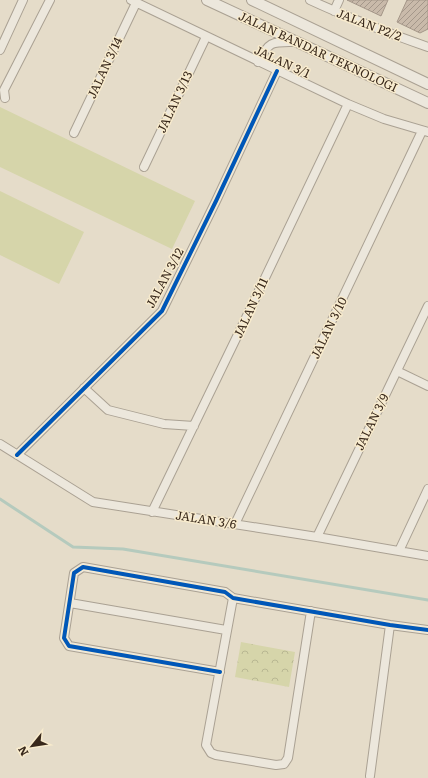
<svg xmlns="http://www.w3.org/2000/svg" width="428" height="778" font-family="Literata,serif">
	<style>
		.park { fill: url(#park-crowns) }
		.pitch { fill: #d6d5aa }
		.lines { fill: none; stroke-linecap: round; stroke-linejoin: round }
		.stream { stroke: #b5cabd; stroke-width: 3 }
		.building { fill: url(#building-hatch); stroke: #a59789 }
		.minor-casing { stroke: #aaa193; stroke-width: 10 }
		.tertiary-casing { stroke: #aaa193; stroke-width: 12 }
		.minor { stroke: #ece7dc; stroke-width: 8 }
		.tertiary { stroke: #ece7dc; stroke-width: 10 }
		.cycleway-casing { stroke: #f8ebcd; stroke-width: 6 }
		.cycleway { stroke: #0057b8; stroke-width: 4 }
		.labels { text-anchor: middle; stroke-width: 3; stroke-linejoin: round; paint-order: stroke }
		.street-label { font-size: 12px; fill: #38281b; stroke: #f8ebcd }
	</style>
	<defs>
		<pattern id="park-crowns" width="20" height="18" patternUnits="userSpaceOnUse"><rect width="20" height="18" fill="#d6d5aa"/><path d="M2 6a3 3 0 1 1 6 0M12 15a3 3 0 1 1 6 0" fill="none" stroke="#b8b792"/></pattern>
		<pattern id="building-hatch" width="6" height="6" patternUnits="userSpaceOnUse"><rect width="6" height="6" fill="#c9baaa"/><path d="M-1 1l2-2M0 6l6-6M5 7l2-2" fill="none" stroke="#a4978a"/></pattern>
	</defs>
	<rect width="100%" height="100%" fill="#e5dcc9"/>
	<path class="park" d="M 241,642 L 295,652 L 289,687 L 235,677 Z"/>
	<path class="pitch" d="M 0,107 L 195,201 L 172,249 L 0,167 Z
		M 0,191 L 84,232 L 59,284 L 0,255 Z"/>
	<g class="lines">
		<path class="stream" d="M 0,499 L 73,547 L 123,549 L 428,600"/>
	</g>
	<path class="building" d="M 347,0 L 388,0 L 381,16 Z
		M 407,0 L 428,0 L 428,29 L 420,33 L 397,22 Z"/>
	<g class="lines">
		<g class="minor-casing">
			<path id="minor" d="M 131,0 L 348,104 L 384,119 L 428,132
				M 310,0 C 349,18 388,33 428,47
				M 334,11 L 339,0
				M 0,50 L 23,0
				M 258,62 C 270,40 272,42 296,42
				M 5,98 L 4,90 L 50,0
				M 74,133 L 136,3
				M 144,167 L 206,37
				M 397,371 L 428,386
				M 84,388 L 108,410 L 164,424 L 194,426
				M 0,444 L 93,502 L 317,537 L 428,556
				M 17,455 L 162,311 L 216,201 L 277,71
				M 152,512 L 244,322 L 348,104
				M 235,524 L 422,131
				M 317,537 L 428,306
				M 399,551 L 428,489
				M 233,598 L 206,745 L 211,753 L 216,755 L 276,765 L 284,764 L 288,758 L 311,611
				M 70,603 L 226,630
				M 220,672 L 69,646 L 64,638 L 74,573 L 83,567 L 225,592 L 233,598 L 390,625 L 428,630
				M 370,776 L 390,625"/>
		</g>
		<g class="tertiary-casing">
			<path id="tertiary" d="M 207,0 L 428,103
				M 252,0 L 428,84"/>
		</g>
		<use href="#minor" class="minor"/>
		<use href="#tertiary" class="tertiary"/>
		<g class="cycleway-casing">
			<path id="cycleway" d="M 17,455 L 162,311 L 216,201 L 277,71
				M 220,672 L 69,646 L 64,638 L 74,573 L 83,567 L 225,592 L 233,598 L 390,625 L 428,630"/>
		</g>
		<use href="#cycleway" class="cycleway"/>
	</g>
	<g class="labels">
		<g class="street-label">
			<text transform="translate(369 25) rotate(21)" y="4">JALAN P2/2</text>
			<text transform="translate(318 52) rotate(25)" y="4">JALAN BANDAR TEKNOLOGI</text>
			<text transform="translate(282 62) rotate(25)" y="4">JALAN 3/1</text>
			<text transform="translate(105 68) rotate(-65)" y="4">JALAN 3/14</text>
			<text transform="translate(175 102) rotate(-65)" y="4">JALAN 3/13</text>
			<text transform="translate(165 278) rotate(-62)" y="4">JALAN 3/12</text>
			<text transform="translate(251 308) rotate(-65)" y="4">JALAN 3/11</text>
			<text transform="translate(329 328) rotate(-64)" y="4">JALAN 3/10</text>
			<text transform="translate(372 422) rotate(-64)" y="4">JALAN 3/9</text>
			<text transform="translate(206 520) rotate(9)" y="4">JALAN 3/6</text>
		</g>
	</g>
	<g transform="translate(32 746) rotate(240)" stroke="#f8ebcd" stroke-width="3" paint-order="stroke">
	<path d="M0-3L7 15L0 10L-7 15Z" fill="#38281b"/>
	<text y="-6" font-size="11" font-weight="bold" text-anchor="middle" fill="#38281b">N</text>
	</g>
</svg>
